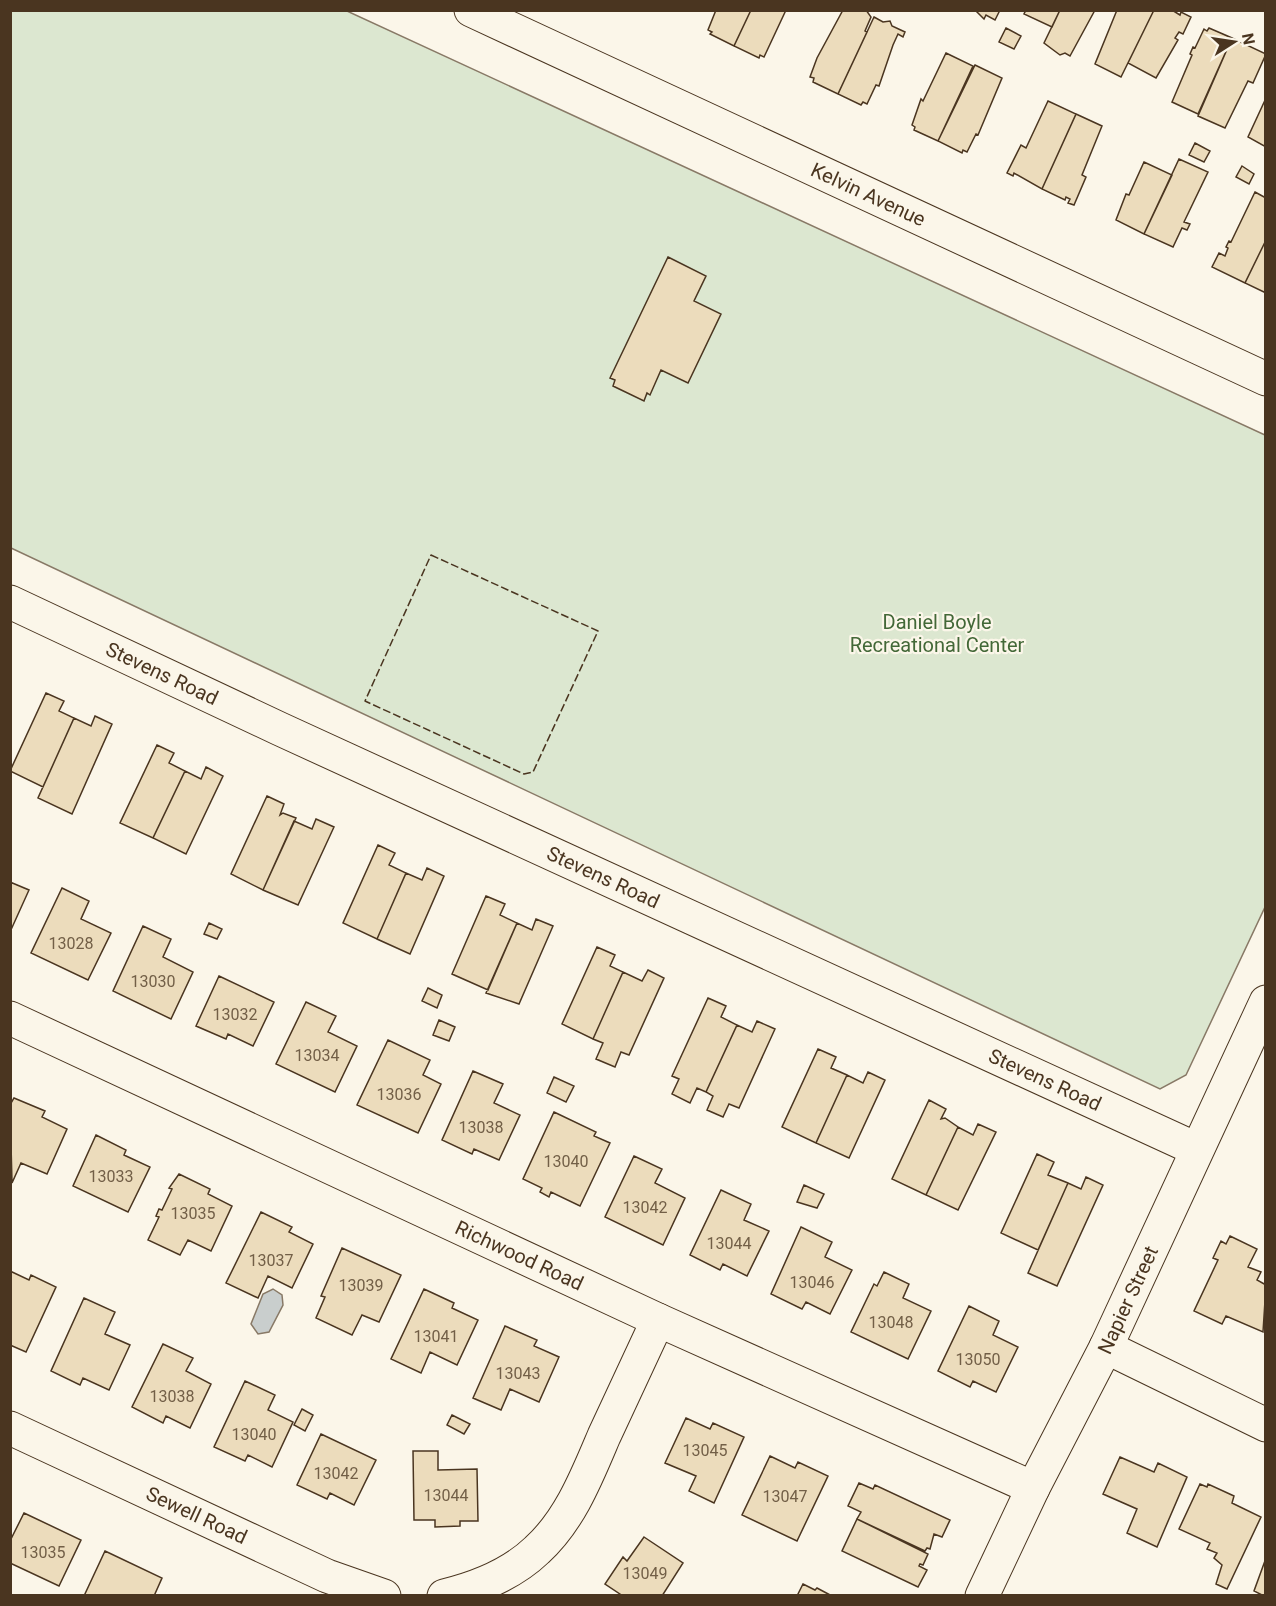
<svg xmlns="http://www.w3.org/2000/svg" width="1276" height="1606" font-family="Roboto,sans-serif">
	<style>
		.green { fill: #dce7d0; stroke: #887966; stroke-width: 1.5 }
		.water { fill: #c9cecd; stroke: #887966; stroke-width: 1.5 }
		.building { fill: #ecdcbc; stroke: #4a3520; stroke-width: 1.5 }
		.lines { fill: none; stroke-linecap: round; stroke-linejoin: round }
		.minor-casing { stroke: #4a3520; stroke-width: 35 }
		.minor { stroke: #fbf6e9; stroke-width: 33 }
		.fence { stroke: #4a3520; stroke-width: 1.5; stroke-dasharray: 8 3; stroke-linecap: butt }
		.labels { text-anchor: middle; stroke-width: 4.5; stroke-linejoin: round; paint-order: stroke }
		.number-label { font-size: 16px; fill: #725f47 }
		.street-label { font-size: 20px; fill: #4a3520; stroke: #fbf6e9 }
		.park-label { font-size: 20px; fill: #436837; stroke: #fbf6e9 }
	</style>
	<rect width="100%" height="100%" fill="#fbf6e9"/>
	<path class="green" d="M 11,11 L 347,11 L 1265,435 L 1265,907 L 1186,1075 L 1160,1089 L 11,548 Z"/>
	<path class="water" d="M 273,1289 L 282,1295 L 283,1305 L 269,1332 L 258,1334 L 251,1324 L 263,1294 Z"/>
	<path class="building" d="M 716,10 L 751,10 L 734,46 L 710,34 L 712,32 L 708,30 Z
		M 751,10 L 786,10 L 764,57 L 760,55 L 759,58 L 734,46 Z
		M 843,10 L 866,10 L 871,17 L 865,31 L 867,32 L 838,94 L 813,82 L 814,78 L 810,77 L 817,58 Z
		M 975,10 L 1000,10 L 995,20 L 986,15 L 984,19 Z
		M 1026,10 L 1060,10 L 1052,27 L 1024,14 Z
		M 1060,10 L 1095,10 L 1070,56 L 1065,53 L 1060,55 L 1044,43 Z
		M 1117,10 L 1154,10 L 1121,77 L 1095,64 Z
		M 1154,10 L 1172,10 L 1180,15 L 1181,12 L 1191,17 L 1183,34 L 1179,32 L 1175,38 L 1178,40 L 1156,78 L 1128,63 Z
		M 874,17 L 883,22 L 890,21 L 892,26 L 905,32 L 903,37 L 898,34 L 893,45 L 879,86 L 876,85 L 867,104 L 863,102 L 861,105 L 838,94 Z
		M 1006,28 L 1021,36 L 1014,49 L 999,42 Z
		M 1209,28 L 1232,38 L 1198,114 L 1172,102 L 1192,55 L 1190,54 L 1193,47 L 1195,48 L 1204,29 L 1207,31 Z
		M 1232,38 L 1266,54 L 1253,83 L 1248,81 L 1225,128 L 1198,116 Z
		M 946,53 L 973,66 L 938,141 L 914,130 L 915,127 L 912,125 L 921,99 L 923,101 Z
		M 975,65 L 1002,78 L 978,135 L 976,134 L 967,152 L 963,150 L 962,153 L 938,141 Z
		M 1266,98 L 1266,147 L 1248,137 Z
		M 1048,101 L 1076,114 L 1042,189 L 1014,173 L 1013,176 L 1007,173 L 1021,145 L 1026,148 Z
		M 1076,114 L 1102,126 L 1082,175 L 1086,177 L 1074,205 L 1068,203 L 1070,199 L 1066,197 L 1065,200 L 1042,189 Z
		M 1195,143 L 1210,151 L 1204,162 L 1189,155 Z
		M 1179,159 L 1208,172 L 1184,222 L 1190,224 L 1187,230 L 1182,228 L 1173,247 L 1144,234 Z
		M 1144,162 L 1172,175 L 1144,234 L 1116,220 L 1126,194 L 1129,195 Z
		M 1242,166 L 1254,174 L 1249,184 L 1236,177 Z
		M 1255,192 L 1266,198 L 1266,240 L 1245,283 L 1212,267 L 1219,253 L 1225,256 L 1228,248 L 1226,247 L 1229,241 L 1231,242 Z
		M 1266,240 L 1266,293 L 1245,283 Z
		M 668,257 L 706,276 L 694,301 L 721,314 L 688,383 L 661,370 L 650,395 L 647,393 L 644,401 L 613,386 L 615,380 L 610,378 Z
		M 46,693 L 64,701 L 59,711 L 74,718 L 43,787 L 10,771 Z
		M 95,716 L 112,724 L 72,814 L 38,798 L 74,718 L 91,726 Z
		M 157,745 L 174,753 L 169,763 L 185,771 L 153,838 L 120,823 Z
		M 206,767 L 223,776 L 186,854 L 153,838 L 185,771 L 201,779 Z
		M 267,796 L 284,804 L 280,815 L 283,813 L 296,818 L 263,890 L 231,874 Z
		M 316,819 L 334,827 L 298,905 L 263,890 L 294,821 L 312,829 Z
		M 378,845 L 395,853 L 389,865 L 406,873 L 377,939 L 343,923 Z
		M 427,868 L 444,876 L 410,954 L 377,939 L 406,873 L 422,880 Z
		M 10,882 L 29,890 L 10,932 Z
		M 62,888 L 89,901 L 81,919 L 111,933 L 88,980 L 31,953 Z
		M 486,896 L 505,904 L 500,915 L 517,923 L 488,990 L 452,974 Z
		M 536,919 L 553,926 L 519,1004 L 486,993 L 517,923 L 532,930 Z
		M 209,923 L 222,929 L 217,939 L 204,934 Z
		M 143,926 L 171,939 L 163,957 L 193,972 L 171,1019 L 113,991 Z
		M 597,947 L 615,955 L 610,966 L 623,972 L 593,1039 L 562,1024 Z
		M 648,970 L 664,978 L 629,1055 L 621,1052 L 615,1067 L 596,1059 L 603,1043 L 593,1039 L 623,972 L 642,981 Z
		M 219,976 L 274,1002 L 253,1046 L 228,1034 L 226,1039 L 196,1026 Z
		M 428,988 L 442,995 L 437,1008 L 422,1001 Z
		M 708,998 L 726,1006 L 721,1017 L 737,1025 L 706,1092 L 697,1088 L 690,1103 L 672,1094 L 679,1079 L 672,1076 Z
		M 306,1002 L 336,1016 L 328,1032 L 357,1046 L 335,1092 L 276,1064 Z
		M 439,1020 L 455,1027 L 449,1041 L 433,1035 Z
		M 757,1021 L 775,1029 L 739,1108 L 729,1104 L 723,1117 L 707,1110 L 713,1096 L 706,1092 L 737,1025 L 752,1032 Z
		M 388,1040 L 430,1060 L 423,1075 L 441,1084 L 418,1133 L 357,1105 Z
		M 818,1049 L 836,1057 L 831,1068 L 847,1075 L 816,1143 L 782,1127 Z
		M 473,1071 L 503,1084 L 494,1103 L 520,1115 L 499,1160 L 474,1149 L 472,1154 L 442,1140 Z
		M 868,1072 L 885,1080 L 849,1158 L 816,1143 L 847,1075 L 863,1083 Z
		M 554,1077 L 574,1086 L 566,1102 L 547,1093 Z
		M 14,1098 L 45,1111 L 42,1117 L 67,1129 L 47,1174 L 21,1163 L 12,1183 L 10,1105 Z
		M 929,1100 L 946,1109 L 941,1119 L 945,1118 L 958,1127 L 926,1195 L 892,1179 Z
		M 554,1112 L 596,1132 L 594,1136 L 610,1143 L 580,1206 L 551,1192 L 549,1197 L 540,1192 L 542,1188 L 523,1179 Z
		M 978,1124 L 996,1132 L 958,1210 L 926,1195 L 958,1127 L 973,1135 Z
		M 96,1135 L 126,1150 L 124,1155 L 150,1167 L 128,1212 L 73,1186 Z
		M 1037,1154 L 1054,1162 L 1048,1175 L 1068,1183 L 1038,1250 L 1001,1233 Z
		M 634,1156 L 662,1169 L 655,1183 L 685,1198 L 663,1245 L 605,1217 Z
		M 179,1174 L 210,1189 L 208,1194 L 232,1206 L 211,1251 L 188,1240 L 180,1255 L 148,1240 L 159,1217 L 156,1216 L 159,1209 L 162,1210 L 172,1189 L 169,1188 Z
		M 1086,1177 L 1103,1185 L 1057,1286 L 1028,1273 L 1068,1183 L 1081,1189 Z
		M 804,1185 L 824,1194 L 817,1208 L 797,1202 Z
		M 721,1190 L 751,1204 L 744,1220 L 769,1231 L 747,1276 L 723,1264 L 720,1270 L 690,1255 Z
		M 261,1212 L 292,1227 L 289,1232 L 313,1244 L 292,1288 L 268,1276 L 258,1298 L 226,1283 Z
		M 801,1227 L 832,1242 L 825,1257 L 852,1270 L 830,1314 L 806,1302 L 802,1309 L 771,1294 Z
		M 1230,1236 L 1257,1249 L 1248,1267 L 1261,1272 L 1257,1280 L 1266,1285 L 1263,1332 L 1226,1316 L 1222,1324 L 1194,1311 L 1218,1260 L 1213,1258 L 1221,1241 L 1226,1244 Z
		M 342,1248 L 401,1275 L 379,1322 L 362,1315 L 352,1335 L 316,1318 L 325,1297 L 321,1296 Z
		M 10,1271 L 29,1280 L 31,1275 L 56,1287 L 26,1352 L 10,1345 Z
		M 884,1272 L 909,1284 L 903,1298 L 931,1311 L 908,1359 L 851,1332 L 874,1284 L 877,1286 Z
		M 424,1289 L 454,1303 L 452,1308 L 478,1320 L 457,1365 L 430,1352 L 421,1373 L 391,1359 Z
		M 84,1298 L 115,1312 L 105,1334 L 130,1345 L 109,1390 L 83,1378 L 80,1385 L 51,1371 Z
		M 969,1306 L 999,1321 L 993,1335 L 1018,1347 L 996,1392 L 973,1381 L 970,1387 L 938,1371 Z
		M 505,1326 L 537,1340 L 534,1346 L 559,1357 L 539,1402 L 510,1389 L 501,1410 L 473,1398 Z
		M 163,1344 L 193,1358 L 186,1371 L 211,1384 L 190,1428 L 166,1416 L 163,1423 L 132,1407 Z
		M 245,1381 L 275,1395 L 268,1410 L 293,1422 L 272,1467 L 248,1455 L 245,1461 L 214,1447 Z
		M 302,1409 L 313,1415 L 305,1431 L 294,1425 Z
		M 452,1415 L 470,1424 L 464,1434 L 447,1425 Z
		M 686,1418 L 710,1429 L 713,1423 L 744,1437 L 714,1503 L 689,1491 L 696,1476 L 665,1463 Z
		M 321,1434 L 376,1460 L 354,1505 L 330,1493 L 327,1499 L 297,1485 Z
		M 413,1451 L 438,1451 L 438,1470 L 477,1469 L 478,1521 L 460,1521 L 460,1526 L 435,1527 L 435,1520 L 414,1520 Z
		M 770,1456 L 795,1468 L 798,1462 L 828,1476 L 797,1541 L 742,1515 Z
		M 1120,1457 L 1154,1472 L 1158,1463 L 1187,1477 L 1157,1547 L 1127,1533 L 1137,1509 L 1103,1494 Z
		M 859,1483 L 873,1489 L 875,1485 L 950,1520 L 942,1537 L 934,1534 L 930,1549 L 927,1548 L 925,1551 L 857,1519 L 861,1512 L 848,1506 Z
		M 1200,1484 L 1207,1487 L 1208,1484 L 1234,1496 L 1232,1503 L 1261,1517 L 1227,1589 L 1216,1584 L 1222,1565 L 1214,1558 L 1217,1553 L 1207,1549 L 1210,1543 L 1179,1529 Z
		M 24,1513 L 81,1540 L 59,1586 L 10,1563 L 10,1541 Z
		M 857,1519 L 928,1554 L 923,1565 L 920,1564 L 919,1566 L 927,1570 L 918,1587 L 842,1551 Z
		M 644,1537 L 683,1563 L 662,1596 L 623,1596 L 605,1584 L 623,1557 L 627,1561 Z
		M 105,1551 L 162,1578 L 154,1596 L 84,1596 Z
		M 1266,1558 L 1266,1596 L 1264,1596 L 1254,1591 Z
		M 803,1584 L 815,1590 L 817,1588 L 832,1596 L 797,1596 Z"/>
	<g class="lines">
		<g class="minor-casing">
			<g id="minor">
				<path id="s1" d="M 471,10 L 1266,379"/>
				<path id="s2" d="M 10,602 L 280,729 L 1196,1149"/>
				<path id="s3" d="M 10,1018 L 658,1320 L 1033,1488"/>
				<path d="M 1106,1347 L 1266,1425"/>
				<path id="s4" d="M 10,1428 L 327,1576 L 384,1596"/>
				<path d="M 444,1596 C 477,1588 512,1574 537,1550 C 570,1520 587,1476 604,1436 C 622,1398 640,1359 658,1320"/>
				<path id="s5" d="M 982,1596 L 1033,1488 L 1106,1347 L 1266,1002"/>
			</g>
		</g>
		<use href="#minor" class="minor"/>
		<path class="fence" d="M 431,555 L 598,631 L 533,772 L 524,774 L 365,701 Z"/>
	</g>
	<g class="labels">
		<g class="number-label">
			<text x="71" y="949">13028</text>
			<text x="153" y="987">13030</text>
			<text x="235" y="1020">13032</text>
			<text x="317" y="1061">13034</text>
			<text x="399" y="1100">13036</text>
			<text x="481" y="1133">13038</text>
			<text x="566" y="1167">13040</text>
			<text x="111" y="1182">13033</text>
			<text x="645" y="1213">13042</text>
			<text x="193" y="1219">13035</text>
			<text x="729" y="1249">13044</text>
			<text x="271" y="1266">13037</text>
			<text x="812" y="1288">13046</text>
			<text x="361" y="1291">13039</text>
			<text x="891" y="1328">13048</text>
			<text x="436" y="1342">13041</text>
			<text x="978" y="1365">13050</text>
			<text x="518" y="1379">13043</text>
			<text x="172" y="1402">13038</text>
			<text x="254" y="1440">13040</text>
			<text x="705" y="1456">13045</text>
			<text x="336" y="1479">13042</text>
			<text x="446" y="1501">13044</text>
			<text x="785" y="1502">13047</text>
			<text x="43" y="1558">13035</text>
			<text x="645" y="1579">13049</text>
		</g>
		<g class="street-label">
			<text dy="7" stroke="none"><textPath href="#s1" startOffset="438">Kelvin Avenue</textPath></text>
			<text dy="7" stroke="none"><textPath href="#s2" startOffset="168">Stevens Road</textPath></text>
			<text dy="7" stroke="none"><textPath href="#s2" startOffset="654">Stevens Road</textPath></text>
			<text dy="7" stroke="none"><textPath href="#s2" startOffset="1140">Stevens Road</textPath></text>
			<text dy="7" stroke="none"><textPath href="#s3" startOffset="562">Richwood Road</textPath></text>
			<text dy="7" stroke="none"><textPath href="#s5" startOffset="330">Napier Street</textPath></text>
			<text dy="7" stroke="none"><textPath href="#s4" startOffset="206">Sewell Road</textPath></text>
		</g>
		<g class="park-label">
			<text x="937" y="629">Daniel Boyle<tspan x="937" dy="23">Recreational Center</tspan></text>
		</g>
	</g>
	<rect width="1276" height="1606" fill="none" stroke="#4a3520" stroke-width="24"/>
	<g transform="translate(1234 42) rotate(78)" stroke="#fbf6e9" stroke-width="4.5" paint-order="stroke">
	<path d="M0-4.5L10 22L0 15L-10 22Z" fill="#4a3520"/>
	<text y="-9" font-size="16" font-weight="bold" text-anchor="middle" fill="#4a3520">N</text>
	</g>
</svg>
